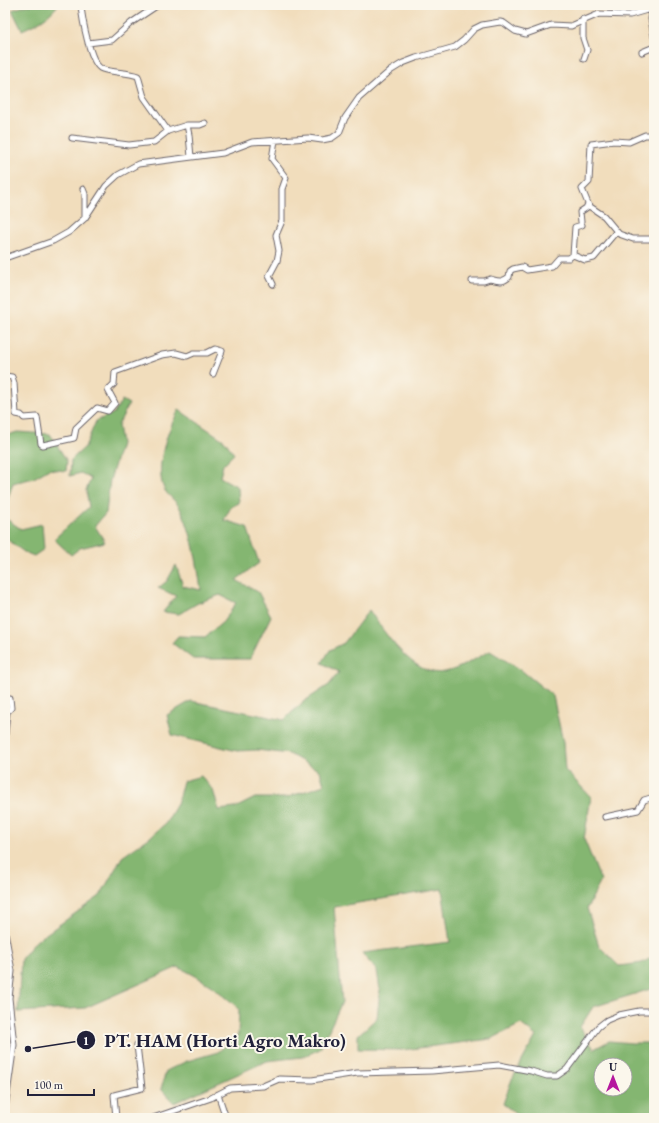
<svg xmlns="http://www.w3.org/2000/svg" width="659" height="1123" font-family="'EB Garamond',serif">
	<style>
		.forest { fill: #84b671; stroke: #536c56; fill-rule: evenodd }
		.lines { fill: none; stroke-linecap: round; stroke-linejoin: round }
		.street-casing { stroke: #6a6368; stroke-width: 7 }
		.street { stroke: #fff; stroke-width: 5 }
		.leader { fill: none; stroke: #22223b; stroke-width: 1.5 }
		.callout-dot { fill: #22223b; stroke: #fbf7ec; stroke-width: 1.5 }
		.mark-label { font-size: 12px; text-anchor: middle; font-weight: bold; fill: #fff }
		.callout-label { font-size: 19px; text-anchor: middle; font-weight: bold; fill: #22223b; stroke: #fbf7ec; stroke-width: 4; stroke-linejoin: round; paint-order: stroke }
	</style>
	<rect width="100%" height="100%" fill="#fbf7ec"/>
	<filter id="ink" filterUnits="userSpaceOnUse"><feTurbulence type="fractalNoise" baseFrequency=".025" numOctaves="2"/><feDisplacementMap in="SourceGraphic" scale="8" xChannelSelector="R" yChannelSelector="G"/><feConvolveMatrix kernelMatrix="1 2 1 2 8 2 1 2 1" color-interpolation-filters="sRGB"/></filter>
	<filter id="wash" filterUnits="userSpaceOnUse"><feTurbulence type="fractalNoise" baseFrequency=".012" numOctaves="4" result="noise"/><feDisplacementMap in="SourceGraphic" scale="16" xChannelSelector="R" yChannelSelector="G"/><feGaussianBlur stdDeviation="0.9" result="paint"/><feColorMatrix in="noise" values="0 0 0 0 0 0 0 0 0 0 0 0 0 0 0 0 0 1.4 0 .05"/><feComposite in="paint" operator="in"/></filter>
	<g filter="url(#wash)">
		<rect width="100%" height="100%" fill="#f1ddbc"/>
		<path class="forest" d="M 27,5 L 58,5 C 49,17 36,24 22,30 L 12,10 Z
			M 122,400 L 129,404 L 118,425 L 121,444 L 110,480 L 106,513 L 95,526 L 105,542 L 80,548 L 71,555 L 54,539 L 89,507 L 86,490 L 91,479 L 81,473 L 70,476 L 71,460 L 85,447 L 96,421 L 114,413 Z
			M 179,410 L 225,441 L 234,454 L 223,465 L 220,477 L 238,487 L 239,503 L 231,507 L 224,520 L 247,527 L 259,563 L 236,580 L 258,592 L 271,616 L 250,659 L 193,659 L 172,643 L 178,636 L 205,637 L 223,622 L 236,603 L 220,595 L 198,603 L 179,614 L 163,612 L 176,596 L 158,588 L 167,581 L 176,565 L 183,586 L 201,590 C 198,569 195,548 188,527 C 186,520 182,511 178,505 C 174,499 167,495 164,489 C 154,466 168,429 179,410 Z
			M 17,432 L 50,434 L 67,461 L 66,471 L 49,469 L 34,478 L 13,483 L 8,498 L 5,518 L 5,436 Z
			M 5,518 L 21,529 L 42,524 L 44,549 L 34,556 L 24,552 L 5,538 Z
			M 369,610 C 384,632 415,679 445,672 C 460,669 476,658 490,651 L 521,670 L 553,696 L 563,742 L 565,770 L 591,797 L 584,839 L 601,881 L 587,908 L 599,946 L 619,966 L 642,963 L 654,956 L 654,988 L 593,1007 L 580,1027 L 594,1049 L 609,1041 L 632,1043 L 652,1043 L 654,1044 L 654,1118 L 577,1118 L 518,1115 L 503,1104 L 512,1079 L 536,1036 L 521,1024 L 491,1039 L 402,1050 L 358,1049 L 358,1035 L 377,1018 L 380,990 L 377,971 L 362,953 L 450,942 L 442,889 L 334,907 L 342,1002 L 320,1049 L 302,1057 L 267,1061 L 174,1103 L 161,1089 L 166,1071 L 187,1061 L 218,1052 L 238,1035 L 239,1009 C 220,991 202,978 178,967 L 85,1008 L 18,1012 L 21,959 L 36,941 L 100,896 L 122,857 L 149,838 L 166,823 L 177,804 L 183,781 L 201,776 L 213,790 L 219,810 L 235,808 L 255,798 L 285,798 L 324,785 L 320,771 L 289,754 L 257,750 L 237,751 L 172,735 L 167,715 L 191,701 L 284,720 L 303,702 L 329,685 L 339,672 L 322,663 L 330,650 L 344,643 ZM 601,1065 L 625,1065 L 625,1089 L 601,1089 Z"/>
	</g>
	<g filter="url(#ink)">
		<g class="lines">
			<g class="street-casing">
				<path id="street" d="M 81,5 C 82,17 90,65 102,69 C 113,73 127,72 138,76 L 144,97 L 168,131 L 187,125 L 189,135 L 191,157
					M 653,8 L 651,19 L 654,37
					M 583,19 L 583,38 L 587,50 L 584,59
					M 88,43 L 112,40 L 131,23 L 158,5
					M 642,52 L 654,47
					M 187,125 L 200,125 L 205,123
					M 654,131 L 651,135 L 645,135 L 629,142 L 614,141 L 591,144 L 589,182 L 582,189 L 589,206 L 604,216 L 619,234 L 633,239 L 654,239
					M 72,138 L 129,145 L 154,142 L 168,131
					M 83,189 L 85,194 L 85,218
					M 581,222 L 580,212 L 586,208 L 588,204
					M 573,255 L 575,227 L 582,225
					M 5,258 L 53,241 L 69,232 L 85,218 L 106,186 L 118,175 L 138,164 L 223,153 L 252,142 L 308,138 L 322,140 L 332,138 L 339,133 L 345,118 L 359,98 L 390,71 L 403,63 L 416,58 L 455,47 L 464,40 L 474,29 L 482,25 L 500,22 L 504,23 L 515,31 L 526,34 L 551,25 L 571,26 L 599,14 L 630,15 L 654,8
					M 472,281 L 484,281 L 490,279 C 498,281 502,283 509,277 L 510,271 L 513,269 L 522,267 L 527,270 L 552,266 L 559,258 L 569,258 L 573,255 L 585,260 L 594,258 L 616,232
					M 273,284 L 269,276 L 277,261 L 279,251 L 276,235 L 282,221 L 282,189 L 286,178 L 272,159 L 275,140
					M 5,376 L 12,377 L 14,383 L 16,414 L 21,415 L 24,418 L 37,417 L 41,444 L 43,445 L 74,438 L 76,428 L 97,408 L 108,411 L 115,403 L 108,390 L 114,384 L 115,372 L 162,355 L 176,353 L 187,356 L 194,353 L 207,353 L 215,349 L 222,351 L 213,374
					M 5,734 L 7,712 L 11,708 L 10,698
					M 605,817 L 638,810 L 644,800 L 654,797
					M 5,932 L 12,971 L 9,998 L 14,1045 L 5,1108
					M 218,1094 L 226,1118
					M 116,1118 L 114,1095 L 142,1088 L 137,1045
					M 153,1118 L 211,1098 L 230,1088 L 263,1086 L 279,1079 L 312,1080 L 357,1073 L 432,1071 L 499,1065 L 531,1071 L 547,1076 L 557,1076 L 567,1069 L 598,1027 L 607,1020 L 619,1015 L 639,1011 L 654,1011"/>
			</g>
			<use href="#street" class="street"/>
		</g>
	</g>
	<path class="leader" d="M28 1049L86 1040"/>
	<g class="callout-dot">
		<circle cx="28" cy="1049" r="4"/>
		<circle cx="86" cy="1040" r="10"/>
	</g>
	<g class="mark-label">
		<text x="86" y="1045">1</text>
	</g>
	<g class="callout-label">
		<text x="225" y="1047">PT. HAM (Horti Agro Makro)</text>
	</g>
	<rect width="659" height="1123" fill="none" stroke="#fbf7ec" stroke-width="20"/>
	<g transform="translate(613 1077)"><circle r="19" fill="#fbf7ec" stroke="#a4a2a5"/>
	<path d="M0-3L7 15L0 10L-7 15Z" fill="#b5179e"/>
	<text y="-6" font-size="11" font-weight="bold" text-anchor="middle" fill="#22223b">U</text>
	</g>
	<path d="M28 1089v6h66v-6" fill="none" stroke="#22223b" stroke-width="2"/>
	<text x="34" y="1089" font-size="12" fill="#22223b" stroke="#fbf7ec" stroke-width="3" paint-order="stroke">100 m</text>
</svg>
